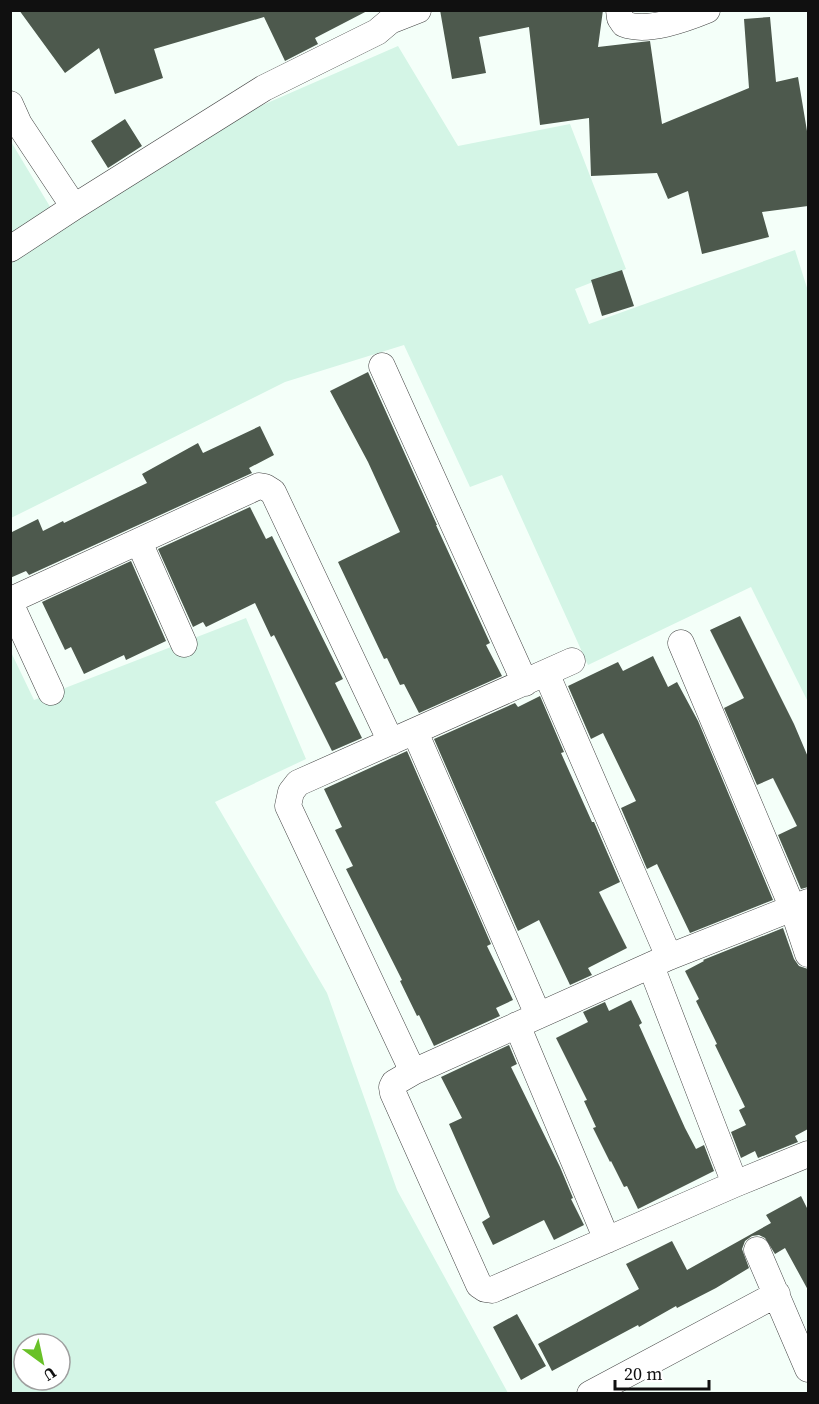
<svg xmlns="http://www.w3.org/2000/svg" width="819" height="1404" font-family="'Source Serif 4',serif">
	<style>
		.farmland { fill: #d4f5e6; fill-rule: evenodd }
		.building { fill: #4d594d }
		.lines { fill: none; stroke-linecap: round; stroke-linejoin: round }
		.minor-casing { stroke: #434343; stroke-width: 27 }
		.minor { stroke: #fff; stroke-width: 26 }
	</style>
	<rect width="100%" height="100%" fill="#f4fff9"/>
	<path class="farmland" d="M 398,46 L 458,146 L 570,124 L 626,269 L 575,289 L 589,324 L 795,250 L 808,291 L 808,702 L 751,587 L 588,665 L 502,475 L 470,487 L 404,345 L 285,382 L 11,518 L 10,140 L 55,215 L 219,124 Z
		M 246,618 L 306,759 L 215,802 L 327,993 L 397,1190 L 508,1393 L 11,1393 L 10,650 L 34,700 ZM 24,1344 L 60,1344 L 60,1380 L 24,1380 Z"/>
	<path class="building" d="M 19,10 L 369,10 L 315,38 L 318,44 L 285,61 L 264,17 L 154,49 L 163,78 L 115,94 L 99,48 L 65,73 Z
		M 440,10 L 603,10 L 598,47 L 650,41 L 662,124 L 749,88 L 744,19 L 770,17 L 776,82 L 798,77 L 808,137 L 808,206 L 762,212 L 769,237 L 702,254 L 688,191 L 668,199 L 657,173 L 591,176 L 589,118 L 540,125 L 529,27 L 479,37 L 486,73 L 452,79 Z
		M 125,119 L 142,146 L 108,168 L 91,141 Z
		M 622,270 L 634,306 L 602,316 L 591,280 Z
		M 368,372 L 437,525 L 436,525 L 490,643 L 486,645 L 502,676 L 419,713 L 404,684 L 400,685 L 387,658 L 384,659 L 338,562 L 400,532 L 368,462 L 330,391 Z
		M 260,426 L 274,455 L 249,468 L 252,473 L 29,575 L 26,571 L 10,578 L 10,533 L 38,519 L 43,531 L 63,521 L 64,523 L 147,483 L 142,474 L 198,443 L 203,453 Z
		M 250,507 L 266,539 L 272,536 L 343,679 L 335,683 L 362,738 L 332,751 L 274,635 L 271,637 L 255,603 L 206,627 L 203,622 L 193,627 L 158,549 Z
		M 131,561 L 166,641 L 126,660 L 124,655 L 84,674 L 71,647 L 65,650 L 42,602 Z
		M 740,616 L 794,724 L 808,757 L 808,887 L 801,889 L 778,835 L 797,826 L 773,778 L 757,785 L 724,708 L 744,698 L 710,630 Z
		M 653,656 L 668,687 L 677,682 L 698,721 L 773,900 L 690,933 L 657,864 L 647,869 L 621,808 L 636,801 L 603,733 L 591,739 L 568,686 L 618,662 L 623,671 Z
		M 540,696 L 564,752 L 561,753 L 592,822 L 594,822 L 620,882 L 599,892 L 627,948 L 588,968 L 592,975 L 570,985 L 539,920 L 518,931 L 434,739 L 515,703 L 518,707 Z
		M 407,751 L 491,944 L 487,946 L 513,1000 L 496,1008 L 500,1016 L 434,1046 L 419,1015 L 417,1016 L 400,981 L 402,980 L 346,869 L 353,866 L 335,830 L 342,827 L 324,789 Z
		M 783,928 L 794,959 L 799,966 L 808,969 L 808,1129 L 795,1136 L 798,1142 L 758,1158 L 755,1151 L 741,1158 L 731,1132 L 746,1125 L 739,1110 L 745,1107 L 715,1045 L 717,1044 L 696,1001 L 699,999 L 685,971 L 704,961 L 703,960 Z
		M 631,1000 L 642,1023 L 639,1025 L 685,1128 L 696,1149 L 704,1145 L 714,1171 L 638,1209 L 627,1186 L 624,1187 L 611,1161 L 610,1162 L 593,1128 L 596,1127 L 584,1101 L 587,1100 L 556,1038 L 588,1022 L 583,1012 L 605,1002 L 609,1011 Z
		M 509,1045 L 517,1064 L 511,1067 L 560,1167 L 573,1198 L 571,1199 L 584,1225 L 554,1240 L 544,1220 L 493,1245 L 482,1222 L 490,1217 L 449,1124 L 462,1118 L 441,1077 Z
		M 801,1196 L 808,1210 L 808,1290 L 785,1248 L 775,1254 L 765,1238 L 759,1235 L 752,1236 L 745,1241 L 742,1249 L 749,1268 L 716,1288 L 677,1308 L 676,1306 L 639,1327 L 638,1325 L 552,1371 L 538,1344 L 639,1289 L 626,1264 L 672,1241 L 687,1270 L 771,1223 L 766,1215 Z
		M 517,1314 L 546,1366 L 521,1380 L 493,1327 Z"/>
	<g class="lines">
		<g class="minor-casing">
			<path id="minor" d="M 619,10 L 620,18 L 624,24 C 647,33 685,19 707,10
				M 10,104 L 19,124 L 74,207
				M 10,249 L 74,207 L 264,88 L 377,32 L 390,21 L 418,10
				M 382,366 L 525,683
				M 139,542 L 184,644
				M 681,643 L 793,909 L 808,954
				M 546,673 L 669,957
				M 51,692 L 11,605 L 13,599 L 259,486 L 265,487 L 273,492 L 391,742
				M 415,732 L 538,1015
				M 808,902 L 669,957 L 413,1072 L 394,1083 L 392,1087 L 393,1093 L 479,1285 L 485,1289 L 492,1290 L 735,1184 L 808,1154
				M 651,966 L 735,1184
				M 517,1025 L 607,1240
				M 413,1072 L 288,806 L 291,792 L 298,783 L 572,661
				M 757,1250 L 808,1369
				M 590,1394 L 777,1294"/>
		</g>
		<use href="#minor" class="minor"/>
	</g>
	<rect width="819" height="1404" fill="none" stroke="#101010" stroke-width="24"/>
	<g transform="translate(42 1362) rotate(147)"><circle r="28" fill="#ffffff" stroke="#9f9f9f" stroke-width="1.5"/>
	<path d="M0-4.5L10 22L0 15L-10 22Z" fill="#69c128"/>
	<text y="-9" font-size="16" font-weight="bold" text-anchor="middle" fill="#101010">U</text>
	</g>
	<path d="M615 1380v9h94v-9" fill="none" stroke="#101010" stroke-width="3"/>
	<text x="624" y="1380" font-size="18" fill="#101010" stroke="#ffffff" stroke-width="4.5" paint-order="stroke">20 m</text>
</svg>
